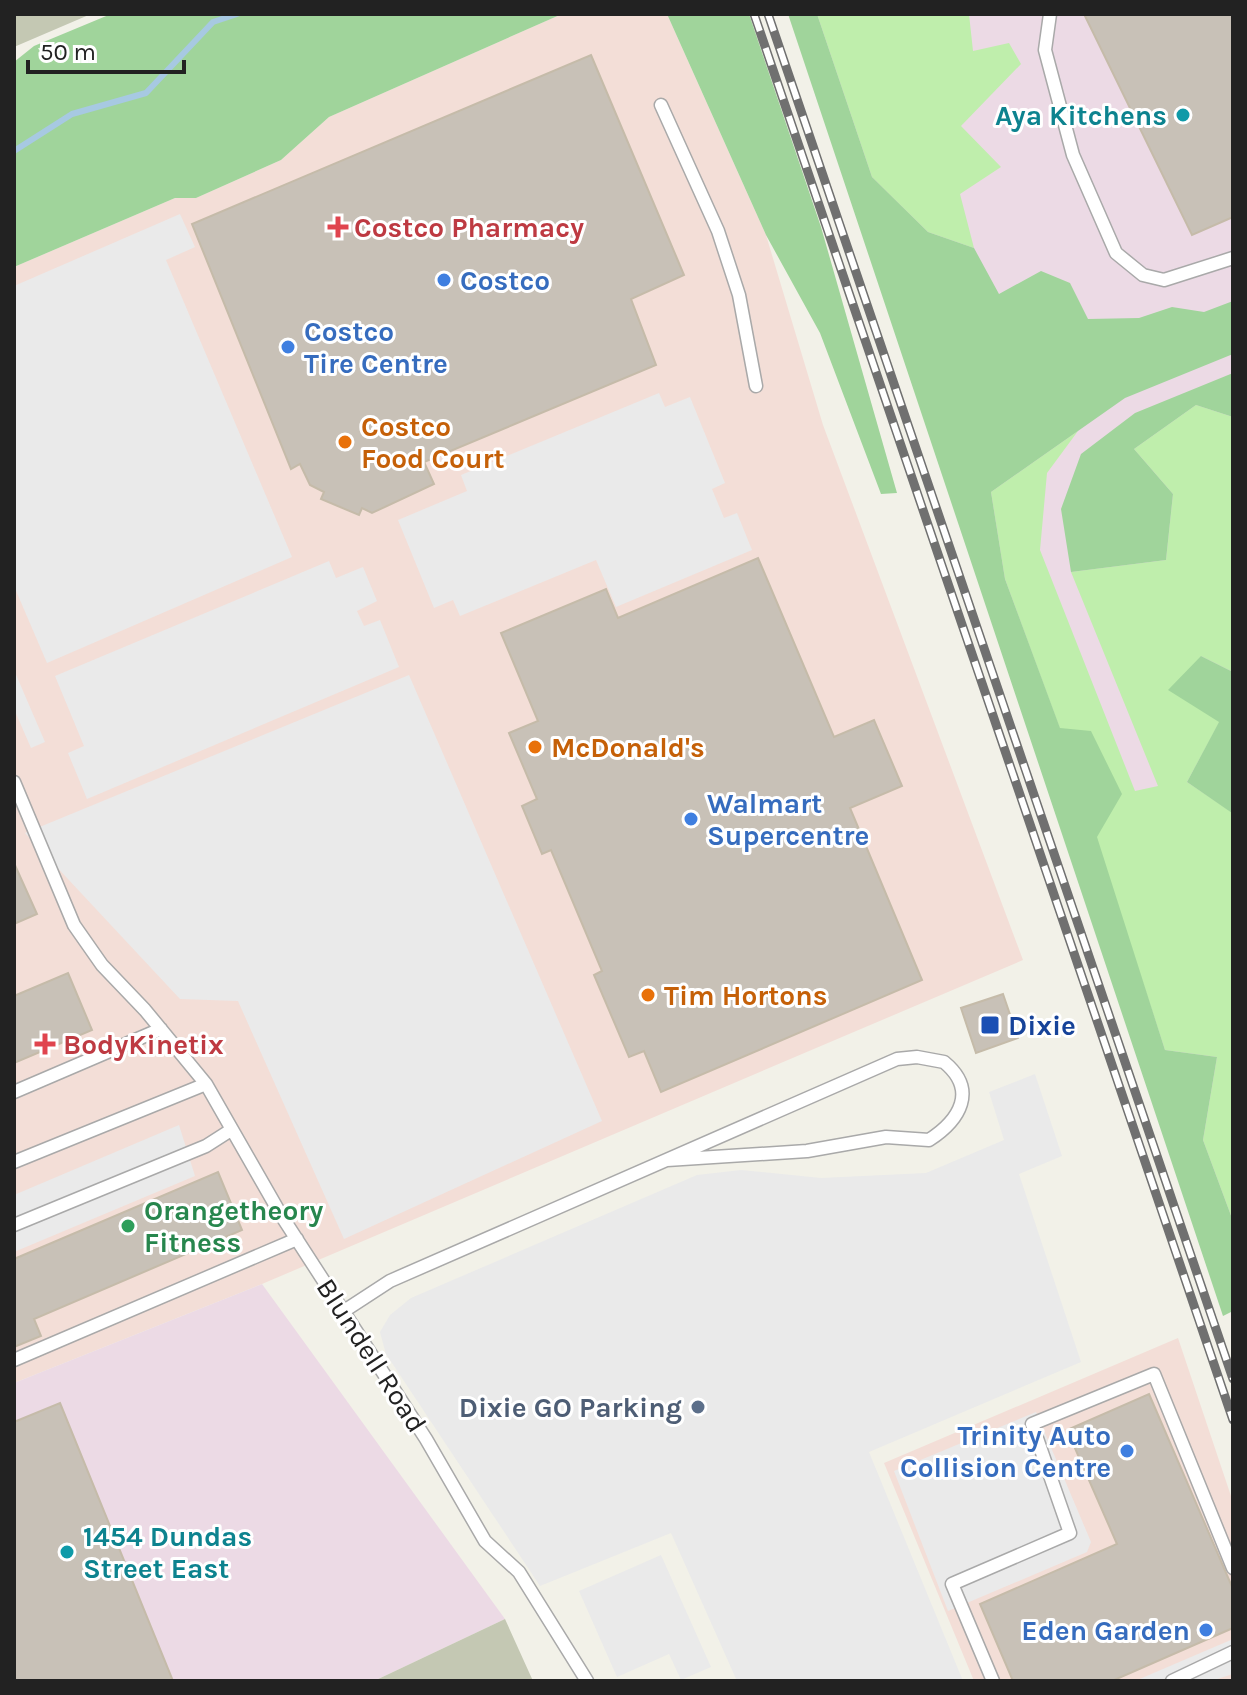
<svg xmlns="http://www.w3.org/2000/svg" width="1247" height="1695" font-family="Karla,sans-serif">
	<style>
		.commercial { fill: #f3ded7 }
		.industrial { fill: #ecdae5 }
		.construction { fill: #c4c8b3 }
		.grass { fill: #bfeeac }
		.forest { fill: #a0d49b }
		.parking { fill: #eaeaea }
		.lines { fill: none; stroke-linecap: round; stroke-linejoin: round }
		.stream { stroke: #a7c9e2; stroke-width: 6 }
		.building { fill: #c8c1b7; stroke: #c5bba9; stroke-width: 2 }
		.lane-casing { stroke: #a9a9a9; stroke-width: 15 }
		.lane { stroke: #fff; stroke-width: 12 }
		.rail-casing { stroke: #707070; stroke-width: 9 }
		.rail { stroke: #fff; stroke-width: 6; stroke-dasharray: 18; stroke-linecap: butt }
		.culture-dot { fill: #0f9aa8; stroke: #fff; stroke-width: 3 }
		.health-dot { fill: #e0444e; stroke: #fff; stroke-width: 3 }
		.shop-dot { fill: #3f7fe0; stroke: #fff; stroke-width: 3 }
		.food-dot { fill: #e8710a; stroke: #fff; stroke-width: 3 }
		.transit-dot { fill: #1a4fb4; stroke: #fff; stroke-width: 3 }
		.leisure-dot { fill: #2e9e5b; stroke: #fff; stroke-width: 3 }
		.service-dot { fill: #5c6f8a; stroke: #fff; stroke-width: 3 }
		.labels { text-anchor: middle; stroke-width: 6; stroke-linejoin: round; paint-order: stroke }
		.culture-label { font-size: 28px; font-weight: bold; fill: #0d838f; stroke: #fff; text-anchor: end }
		.health-label { font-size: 28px; font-weight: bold; fill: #be3a42; stroke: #fff; text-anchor: start }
		.shop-label { font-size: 28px; font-weight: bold; fill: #366cbe; stroke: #fff; text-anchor: start }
		.food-label { font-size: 28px; font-weight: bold; fill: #c56008; stroke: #fff; text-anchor: start }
		.transit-label { font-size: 28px; font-weight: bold; fill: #164399; stroke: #fff; text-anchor: start }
		.leisure-label { font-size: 28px; font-weight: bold; fill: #27864d; stroke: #fff; text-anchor: start }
		.street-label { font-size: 28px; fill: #222; stroke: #fff }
		.service-label { font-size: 28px; font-weight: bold; fill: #4e5e75; stroke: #fff; text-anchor: end }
	</style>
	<rect width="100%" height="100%" fill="#f2f1e8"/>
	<path class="commercial" d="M 562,14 L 667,14 L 766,235 L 823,425 L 1023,960 L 262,1284 L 14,1383 L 14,267 L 175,198 L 196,198 L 281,160 L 329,117 Z
		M 1178,1338 L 1233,1502 L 1233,1681 L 974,1681 L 884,1463 Z"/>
	<path class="industrial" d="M 808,14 L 1233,14 L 1233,1280 Z
		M 262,1284 L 505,1619 L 374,1681 L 14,1681 L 14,1383 Z"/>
	<path class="construction" d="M 14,14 L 91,14 L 14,47 Z
		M 505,1619 L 533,1681 L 374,1681 Z"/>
	<path class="grass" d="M 817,14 L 969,14 L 973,51 L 1009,43 L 1021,64 L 961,126 L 1001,167 L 960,194 L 974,248 L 928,232 L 872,177 Z
		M 1196,405 L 1233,417 L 1233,672 L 1201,656 L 1220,721 L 1187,782 L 1233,813 L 1233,1221 L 1203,1140 L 1217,1057 L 1165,1050 L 1060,729 L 1005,579 L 991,492 L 1078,431 L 1047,473 L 1040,550 L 1135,791 L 1158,786 L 1071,572 L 1166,560 L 1173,494 L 1134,449 Z"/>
	<path class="forest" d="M 111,14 L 562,14 L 329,117 L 281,160 L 196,198 L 175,198 L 14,267 L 14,62 L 34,46 Z
		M 667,14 L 749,14 L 821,227 L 897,493 L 881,494 L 820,333 L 766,235 Z
		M 788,14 L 817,14 L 872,177 L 928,232 L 974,248 L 999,294 L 1041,271 L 1070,283 L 1088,319 L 1139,318 L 1172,307 L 1204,312 L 1233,301 L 1233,354 L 1125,398 L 991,492 L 1005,579 L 1060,728 L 1091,731 L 1122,794 L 1097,837 L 1165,1050 L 1217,1057 L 1203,1140 L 1233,1221 L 1233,1311 L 1223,1316 Z
		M 1233,373 L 1233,417 L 1196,405 L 1134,449 L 1173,494 L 1166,560 L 1071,572 L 1061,509 L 1081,454 L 1135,413 Z
		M 1201,656 L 1233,672 L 1232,813 L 1187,782 L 1219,722 L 1168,690 Z"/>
	<path class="parking" d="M 180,214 L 195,247 L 166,260 L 292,557 L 47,663 L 14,586 L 14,286 Z
		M 659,393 L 665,407 L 690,397 L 725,483 L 712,489 L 724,518 L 737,513 L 752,550 L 616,607 L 596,560 L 460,616 L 453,600 L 434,608 L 398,520 L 467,491 L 461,475 Z
		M 329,561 L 336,578 L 363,567 L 377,601 L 357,611 L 364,626 L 380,620 L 399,667 L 87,799 L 68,753 L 84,746 L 55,676 Z
		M 14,670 L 45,742 L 31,748 L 14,709 Z
		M 409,675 L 602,1121 L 344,1239 L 238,1001 L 180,999 L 25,833 Z
		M 1035,1074 L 1062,1156 L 1019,1174 L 1081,1362 L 869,1452 L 963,1681 L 737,1681 L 671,1533 L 540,1586 L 386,1354 L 380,1332 L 390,1315 L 411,1298 L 697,1175 L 741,1170 L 821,1178 L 926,1173 L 1004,1140 L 989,1092 Z
		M 179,1125 L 195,1176 L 14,1252 L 14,1195 Z
		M 1036,1412 L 1091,1542 L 1087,1552 L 948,1611 L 894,1471 Z
		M 661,1555 L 711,1667 L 681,1680 L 669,1654 L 617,1677 L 579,1591 Z
		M 1233,1639 L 1233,1674 L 1211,1681 L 1135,1681 Z"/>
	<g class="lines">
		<path class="stream" d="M 14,151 L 72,114 L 146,93 L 213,22 L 237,14"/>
	</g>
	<path class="building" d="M 1084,14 L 1233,14 L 1233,217 L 1192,235 Z
		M 591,55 L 684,275 L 631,299 L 656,365 L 424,462 L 434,484 L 372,513 L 362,508 L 359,515 L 321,499 L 324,492 L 310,485 L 300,464 L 291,469 L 192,224 Z
		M 758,558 L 834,737 L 874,720 L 902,786 L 850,808 L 922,980 L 661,1092 L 644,1051 L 629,1057 L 594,975 L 602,971 L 551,850 L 542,854 L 522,806 L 537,799 L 509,733 L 538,721 L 501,633 L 606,589 L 618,618 Z
		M 14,863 L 37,914 L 14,924 Z
		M 68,973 L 92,1030 L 14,1063 L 14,996 Z
		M 1003,994 L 1018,1038 L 976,1053 L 961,1008 Z
		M 218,1172 L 242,1230 L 34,1319 L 41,1336 L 14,1347 L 14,1259 Z
		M 1149,1394 L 1233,1589 L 1233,1628 L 1112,1681 L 1013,1681 L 980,1604 L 1117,1544 L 1067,1430 Z
		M 60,1403 L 173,1681 L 14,1681 L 14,1422 Z"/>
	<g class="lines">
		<g class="lane-casing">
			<path id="lane" d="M 1050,14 L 1045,50 L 1073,155 L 1116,253 L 1143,275 L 1164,280 L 1233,258
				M 661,105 L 718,231 L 739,295 L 756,386
				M 14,782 L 74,925 L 102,965 L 145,1010 L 206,1084 L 281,1215 L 426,1439 L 485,1541 L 519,1572 L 587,1681
				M 14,1092 L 161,1029
				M 14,1162 L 206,1084
				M 14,1225 L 206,1146 L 231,1130
				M 344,1311 L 390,1281 L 897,1059 L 917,1057 L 944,1062 C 978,1090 960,1120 929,1140 L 886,1137 L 807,1151 L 667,1160
				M 14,1360 L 297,1239
				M 993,1681 L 952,1584 L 1070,1533 L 1032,1424 L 1154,1374 L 1233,1568
				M 1172,1681 L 1233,1652"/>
		</g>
		<use href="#lane" class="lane"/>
		<g class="rail-casing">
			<path id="rail" d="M 754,14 L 1233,1420
				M 768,14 L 1233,1379"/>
		</g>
		<use href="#rail" class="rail"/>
	</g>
	<g class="culture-dot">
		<circle cx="1183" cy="115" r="8"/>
		<circle cx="67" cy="1552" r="8"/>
	</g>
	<g class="health-dot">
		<path d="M334 215h8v8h8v8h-8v8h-8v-8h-8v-8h8z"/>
		<path d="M41 1032h8v8h8v8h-8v8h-8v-8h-8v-8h8z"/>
	</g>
	<g class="shop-dot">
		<circle cx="444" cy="280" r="8"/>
		<circle cx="288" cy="347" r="8"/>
		<circle cx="691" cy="819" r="8"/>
		<circle cx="1127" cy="1451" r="8"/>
		<circle cx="1206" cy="1630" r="8"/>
	</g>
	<g class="food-dot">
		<circle cx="345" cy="442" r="8"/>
		<circle cx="535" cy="747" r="8"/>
		<circle cx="648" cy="995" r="8"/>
	</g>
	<rect class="transit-dot" x="980" y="1015" width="20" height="20" rx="4"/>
	<circle class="leisure-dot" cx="128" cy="1226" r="8"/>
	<circle class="service-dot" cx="698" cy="1407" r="8"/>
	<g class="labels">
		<g class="culture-label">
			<text x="1167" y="125">Aya Kitchens</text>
			<text x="83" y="1546" text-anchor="start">1454 Dundas<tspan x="83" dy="32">Street East</tspan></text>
		</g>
		<g class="health-label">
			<text x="354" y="237">Costco Pharmacy</text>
			<text x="63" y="1054">BodyKinetix</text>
		</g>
		<g class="shop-label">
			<text x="460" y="290">Costco</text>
			<text x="304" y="341">Costco<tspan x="304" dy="32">Tire Centre</tspan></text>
			<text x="707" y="813">Walmart<tspan x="707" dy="32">Supercentre</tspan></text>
			<text x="1111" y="1445" text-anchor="end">Trinity Auto<tspan x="1111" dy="32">Collision Centre</tspan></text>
			<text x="1190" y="1640" text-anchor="end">Eden Garden</text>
		</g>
		<g class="food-label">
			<text x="361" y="436">Costco<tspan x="361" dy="32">Food Court</tspan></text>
			<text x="551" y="757">McDonald's</text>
			<text x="664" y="1005">Tim Hortons</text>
		</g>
		<g class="transit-label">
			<text x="1008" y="1035">Dixie</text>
		</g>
		<g class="leisure-label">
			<text x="144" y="1220">Orangetheory<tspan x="144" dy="32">Fitness</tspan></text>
		</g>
		<g class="street-label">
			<text transform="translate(372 1355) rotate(57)" y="10">Blundell Road</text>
		</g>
		<g class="service-label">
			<text x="682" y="1417">Dixie GO Parking</text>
		</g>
	</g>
	<rect width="1247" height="1695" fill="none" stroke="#222222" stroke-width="32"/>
	<path d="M28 60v12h156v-12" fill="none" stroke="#222222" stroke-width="4"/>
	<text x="40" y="60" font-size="24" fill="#222222" stroke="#ffffff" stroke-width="6" paint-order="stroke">50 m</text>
</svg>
